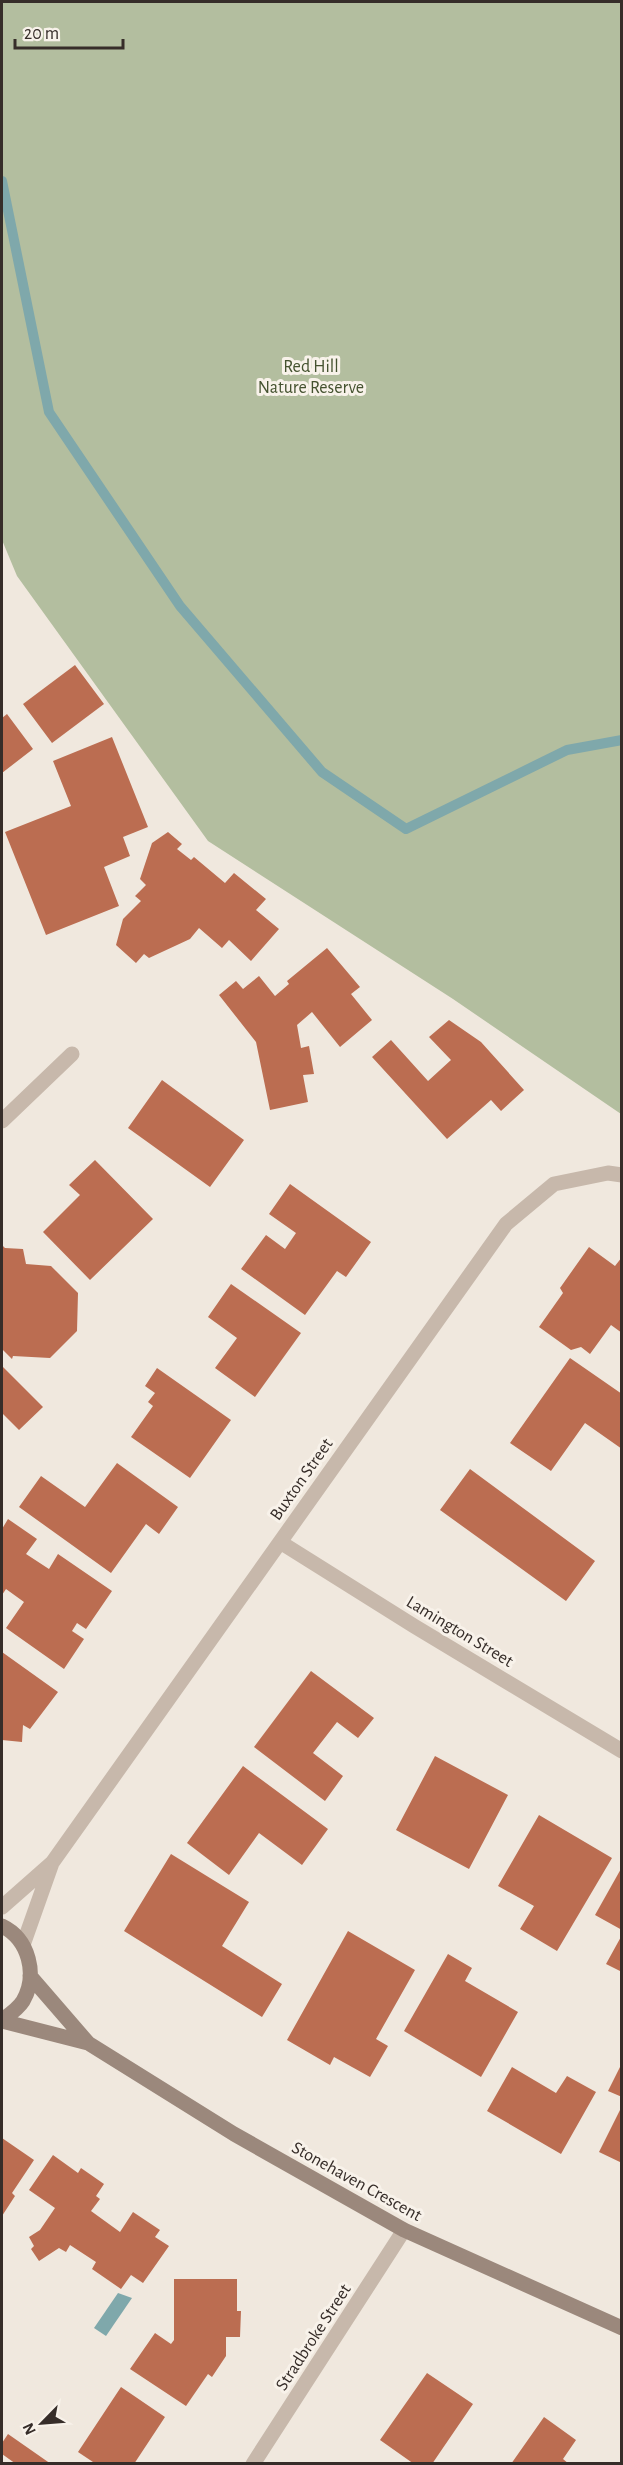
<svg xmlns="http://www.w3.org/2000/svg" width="623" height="2465" font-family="'Alegreya Sans',sans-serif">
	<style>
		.green { fill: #b3be9f }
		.water { fill: #7fa8ab }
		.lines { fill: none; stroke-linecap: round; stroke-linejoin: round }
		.stream { stroke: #7fa8ab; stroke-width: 10 }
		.building { fill: #bb6d51 }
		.street { stroke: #c7b8ab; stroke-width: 15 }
		.secondary { stroke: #9b887c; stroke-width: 15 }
		.labels { text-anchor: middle; stroke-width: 6; stroke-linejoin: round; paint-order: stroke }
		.park-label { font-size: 18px; fill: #44522f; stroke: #f8f2ea }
		.street-label { font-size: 18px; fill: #362d29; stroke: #f8f2ea }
	</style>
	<rect width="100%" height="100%" fill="#f0e8de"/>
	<path class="green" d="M 2,2 L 621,2 L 621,1114 L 453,999 L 208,841 L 17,576 L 2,540 Z"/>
	<path class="water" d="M 118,2293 L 132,2298 L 106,2336 L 94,2328 Z"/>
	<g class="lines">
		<path class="stream" d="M 2,181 L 49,412 L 180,606 L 322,772 L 406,829 L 567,750 L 622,740"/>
	</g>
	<path class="building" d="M 75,665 L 104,704 L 52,743 L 23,704 Z
		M 7,714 L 33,749 L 2,773 L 2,718 Z
		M 112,737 L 148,827 L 123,837 L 130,856 L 104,867 L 119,906 L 46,935 L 5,832 L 71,806 L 53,761 Z
		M 168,832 L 182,844 L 177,849 L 191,860 L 194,857 L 225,883 L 234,873 L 266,899 L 256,910 L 279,929 L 251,961 L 229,940 L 222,948 L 199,928 L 190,939 L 149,958 L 144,954 L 136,963 L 116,945 L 123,919 L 141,901 L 135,896 L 146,885 L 140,879 L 152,843 Z
		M 327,948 L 360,987 L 351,994 L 372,1020 L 340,1047 L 312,1012 L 297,1025 L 301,1048 L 309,1046 L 314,1074 L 303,1075 L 308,1102 L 270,1110 L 256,1042 L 219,995 L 236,981 L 243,989 L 259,976 L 275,996 L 289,984 L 287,981 Z
		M 449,1020 L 481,1042 L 524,1090 L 501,1111 L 491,1100 L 447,1139 L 372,1057 L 391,1040 L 428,1081 L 451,1060 L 429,1037 Z
		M 162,1080 L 244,1140 L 210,1187 L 128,1128 Z
		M 95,1160 L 153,1219 L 90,1280 L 43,1232 L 80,1195 L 69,1185 Z
		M 290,1184 L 371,1242 L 346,1277 L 337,1271 L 305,1315 L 241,1269 L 266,1235 L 285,1249 L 296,1233 L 269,1214 Z
		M 2,1245 L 5,1248 L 23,1249 L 26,1264 L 51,1266 L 78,1293 L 77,1331 L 50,1358 L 13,1356 L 12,1359 L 2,1349 Z
		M 589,1247 L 615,1266 L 622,1257 L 622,1333 L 611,1325 L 590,1354 L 581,1347 L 571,1350 L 539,1327 L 563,1293 L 560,1288 Z
		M 231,1284 L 301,1333 L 255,1397 L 215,1368 L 237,1338 L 208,1317 Z
		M 570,1358 L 622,1394 L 622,1449 L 585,1423 L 551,1471 L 510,1443 Z
		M 2,1366 L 43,1407 L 19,1430 L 2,1413 Z
		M 157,1368 L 231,1420 L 190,1478 L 131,1437 L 153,1406 L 148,1402 L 155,1393 L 145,1386 Z
		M 117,1463 L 178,1507 L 159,1534 L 146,1524 L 111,1573 L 19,1507 L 41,1476 L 85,1507 Z
		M 470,1469 L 595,1561 L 566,1601 L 440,1510 Z
		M 8,1519 L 37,1539 L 26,1554 L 49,1569 L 58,1554 L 112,1591 L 86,1629 L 77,1623 L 72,1631 L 84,1639 L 64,1669 L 6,1628 L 24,1602 L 6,1589 L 2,1595 L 2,1529 Z
		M 2,1652 L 58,1692 L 30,1729 L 23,1725 L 22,1742 L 2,1740 Z
		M 311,1671 L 374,1718 L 358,1738 L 337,1722 L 313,1753 L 343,1776 L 325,1801 L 254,1747 Z
		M 435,1756 L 508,1795 L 469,1869 L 396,1830 Z
		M 243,1766 L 328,1829 L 302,1865 L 259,1833 L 229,1875 L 187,1843 Z
		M 539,1815 L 612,1858 L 557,1951 L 520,1929 L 534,1906 L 498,1886 Z
		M 171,1854 L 249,1902 L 222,1946 L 282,1984 L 262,2017 L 124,1931 Z
		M 622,1867 L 622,1930 L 595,1915 Z
		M 348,1931 L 415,1970 L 376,2039 L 388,2046 L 370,2077 L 334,2057 L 330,2065 L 287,2040 Z
		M 622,1935 L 622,1972 L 606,1964 Z
		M 448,1954 L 472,1968 L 465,1981 L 518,2012 L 481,2077 L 404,2031 Z
		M 622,2063 L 622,2097 L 608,2091 Z
		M 512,2067 L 556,2093 L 567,2076 L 596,2092 L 561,2154 L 487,2111 Z
		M 622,2106 L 622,2163 L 599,2152 Z
		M 2,2138 L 34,2160 L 12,2193 L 15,2196 L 2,2216 Z
		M 53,2155 L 78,2173 L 81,2168 L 104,2184 L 96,2196 L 100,2199 L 91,2211 L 120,2232 L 133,2212 L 160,2230 L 155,2237 L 169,2246 L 143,2283 L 131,2275 L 121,2289 L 92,2269 L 96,2262 L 70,2245 L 66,2252 L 59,2248 L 39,2261 L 31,2249 L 34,2246 L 29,2237 L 40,2230 L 55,2208 L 29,2190 Z
		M 174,2279 L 237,2279 L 237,2311 L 241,2311 L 240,2337 L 226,2337 L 226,2356 L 212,2377 L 208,2374 L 186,2406 L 130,2369 L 155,2333 L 171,2344 L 174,2340 Z
		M 427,2373 L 473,2404 L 432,2464 L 414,2464 L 380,2440 Z
		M 121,2387 L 165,2417 L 134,2464 L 96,2464 L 78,2452 Z
		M 544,2417 L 576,2440 L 563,2459 L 569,2464 L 511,2464 Z
		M 8,2434 L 51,2464 L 16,2464 L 2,2454 L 2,2443 Z"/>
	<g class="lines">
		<path class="street" d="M 2,1121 L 72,1054
			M 280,1542 L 414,1626 L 622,1751
			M 2,1907 L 52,1863 L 506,1224 L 554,1184 L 608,1173 L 622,1175
			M 23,1945 L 52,1863
			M 253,2464 L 404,2230"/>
		<path class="secondary" d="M 2,1926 C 29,1939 38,1975 23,2001 C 18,2009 9,2015 2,2020
			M 30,1976 L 88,2043 L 234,2134 L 404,2230 L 622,2328
			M 2,2021 L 88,2043"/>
	</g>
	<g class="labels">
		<g class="park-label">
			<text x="311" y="372">Red Hill<tspan x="311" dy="21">Nature Reserve</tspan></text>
		</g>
		<g class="street-label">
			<text transform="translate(301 1479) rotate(-55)" y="6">Buxton Street</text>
			<text transform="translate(460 1631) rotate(31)" y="6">Lamington Street</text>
			<text transform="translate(357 2181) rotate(29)" y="6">Stonehaven Crescent</text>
			<text transform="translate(313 2337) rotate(-57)" y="6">Stradbroke Street</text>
		</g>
	</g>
	<rect width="623" height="2465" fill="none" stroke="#362d29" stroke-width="6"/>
	<g transform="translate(42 2423) rotate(245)" stroke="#f8f2ea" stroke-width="4.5" paint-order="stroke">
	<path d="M0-4.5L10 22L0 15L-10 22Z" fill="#362d29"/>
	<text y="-9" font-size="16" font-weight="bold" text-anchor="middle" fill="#362d29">N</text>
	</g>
	<path d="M15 39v9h108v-9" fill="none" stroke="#362d29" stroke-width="3"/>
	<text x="24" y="39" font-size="18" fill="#362d29" stroke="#f8f2ea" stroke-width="4.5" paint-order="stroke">20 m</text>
</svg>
